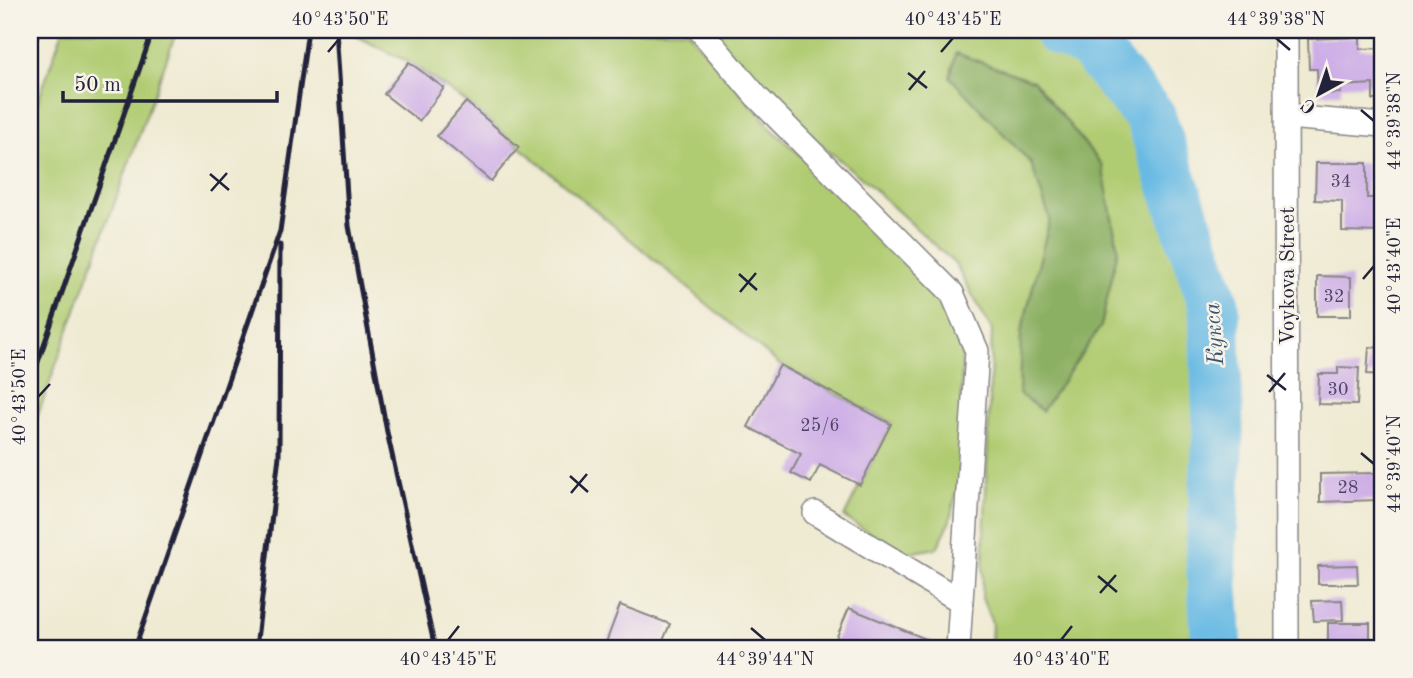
<svg xmlns="http://www.w3.org/2000/svg" width="1413" height="678" font-family="'Old Standard TT',serif">
	<style>
		.green { fill: #b0cc72; stroke: #697756; stroke-width: 2; fill-rule: evenodd }
		.forest { fill: #8cb064; stroke: #576950; stroke-width: 2 }
		.lines { fill: none; stroke-linecap: round; stroke-linejoin: round }
		.river { stroke: #68bae4; stroke-width: 51 }
		.building { fill: #cdade7 }
		.minor-casing { stroke: #888686; stroke-width: 26 }
		.minor { stroke: #fff; stroke-width: 23 }
		.rail { stroke: #22223b; stroke-width: 5 }
		.ticks { fill: none; stroke: #22223b; stroke-width: 2.5 }
		.labels { text-anchor: middle; stroke-width: 5; stroke-linejoin: round; paint-order: stroke }
		.number-label { font-size: 18px; fill: #4d4566 }
		.street-label { font-size: 21px; fill: #22223b; stroke: #f7f3e8 }
		.water-label { font-size: 23px; font-style: italic; fill: #3a5776; stroke: #f7f3e8 }
		.neatline { fill: none; stroke: #22223b; stroke-width: 2.5 }
		.ticks-label { font-size: 18px; text-anchor: middle; fill: #22223b }
	</style>
	<rect width="100%" height="100%" fill="#f7f3e8"/>
	<filter id="ink" filterUnits="userSpaceOnUse"><feTurbulence type="fractalNoise" baseFrequency=".0143" numOctaves="2"/><feDisplacementMap in="SourceGraphic" scale="14" xChannelSelector="R" yChannelSelector="G"/><feConvolveMatrix kernelMatrix="1 2 1 2 8 2 1 2 1" color-interpolation-filters="sRGB"/></filter>
	<filter id="wash" filterUnits="userSpaceOnUse"><feTurbulence type="fractalNoise" baseFrequency=".00686" numOctaves="4" result="noise"/><feDisplacementMap in="SourceGraphic" scale="28" xChannelSelector="R" yChannelSelector="G"/><feGaussianBlur stdDeviation="1.57" result="paint"/><feColorMatrix in="noise" values="0 0 0 0 0 0 0 0 0 0 0 0 0 0 0 0 0 1.4 0 .05"/><feComposite in="paint" operator="in"/></filter>
	<g filter="url(#wash)">
		<rect width="100%" height="100%" fill="#efead2"/>
		<path class="green" d="M 63,30 L 177,30 L 30,437 L 30,123 Z
			M 353,30 L 687,30 L 773,130 L 864,214 L 943,301 L 962,351 L 960,476 L 949,524 L 937,548 L 903,554 L 844,517 L 891,423 L 780,365 L 466,102 L 409,62 L 354,35 Z
			M 712,30 L 1033,30 L 1078,55 L 1131,114 L 1158,173 L 1202,314 L 1199,648 L 991,648 L 992,623 L 982,598 L 992,330 L 955,264 L 864,180 L 782,113 ZM 956,54 L 1034,81 L 1102,165 L 1118,249 L 1101,326 L 1021,334 L 1050,219 L 1031,163 L 950,77 Z"/>
		<path class="forest" d="M 956,53 L 1034,81 L 1102,165 L 1118,249 L 1101,326 L 1042,411 L 1019,394 L 1021,334 L 1050,219 L 1031,163 L 950,77 Z"/>
		<g class="lines">
			<path class="river" d="M 1058,30 L 1089,44 L 1150,116 L 1214,305 L 1218,432 L 1211,556 L 1217,648"/>
		</g>
		<g id="blocks">
			<path class="building" d="M 1208,30 L 1251,30 L 1251,35 L 1208,34 Z
				M 1360,37 L 1360,49 L 1383,48 L 1383,100 L 1373,100 L 1373,84 L 1341,86 L 1341,93 L 1318,94 L 1317,69 L 1309,69 L 1308,39 Z
				M 409,62 L 444,88 L 419,121 L 384,94 Z
				M 466,102 L 519,147 L 491,181 L 437,136 Z
				M 1316,163 L 1367,163 L 1367,198 L 1383,198 L 1383,232 L 1342,231 L 1342,201 L 1315,200 Z
				M 1317,276 L 1351,277 L 1351,316 L 1317,316 Z
				M 1369,347 L 1383,348 L 1383,375 L 1367,374 Z
				M 780,365 L 891,424 L 860,485 L 820,465 L 811,483 L 791,473 L 801,454 L 748,427 Z
				M 1338,367 L 1359,368 L 1357,405 L 1318,404 L 1319,374 L 1338,374 Z
				M 1377,435 L 1383,435 L 1383,460 L 1378,460 Z
				M 1376,473 L 1377,500 L 1320,502 L 1320,474 Z
				M 1357,565 L 1358,584 L 1318,584 L 1318,566 Z
				M 1342,600 L 1343,620 L 1314,621 L 1312,601 Z
				M 620,605 L 670,624 L 660,648 L 604,648 Z
				M 849,608 L 941,645 L 940,648 L 832,648 Z
				M 1328,623 L 1370,623 L 1370,648 L 1328,648 Z"/>
		</g>
	</g>
	<g filter="url(#ink)">
		<use href="#blocks" fill-opacity="0" stroke="#888686" stroke-width="2"/>
		<g class="lines">
			<g class="minor-casing">
				<path id="minor" d="M 700,30 L 757,97 L 952,293 L 977,351 L 958,648
					M 1286,30 L 1287,648
					M 1287,117 L 1383,125
					M 815,513 L 959,600"/>
			</g>
			<use href="#minor" class="minor"/>
			<path class="rail" d="M 336,30 L 349,226 L 387,432 L 435,648
				M 30,55 L 39,30
				M 30,385 L 153,30
				M 135,648 L 280,231 L 308,30
				M 256,648 L 279,456 L 280,245"/>
		</g>
	</g>
	<path class="ticks" d="M 1276,38 L 1290,50M 328,52 L 340,38M 941,52 L 953,38M 908,73 L 927,88M 909,90 L 925,71M 1361,110 L 1374,121M 210,174 L 229,190M 211,191 L 227,173M 739,274 L 757,290M 1363,279 L 1374,266M 740,292 L 756,273M 1267,375 L 1286,390M 1269,392 L 1285,373M 38,397 L 50,384M 1361,453 L 1374,464M 570,476 L 588,492M 571,493 L 587,474M 1098,576 L 1117,592M 1100,593 L 1116,575M 751,628 L 765,640M 448,640 L 459,626M 1061,640 L 1072,626"/>
	<g class="labels">
		<g class="number-label">
			<text x="1341" y="187">34</text>
			<text x="1334" y="302">32</text>
			<text x="1338" y="395">30</text>
			<text x="820" y="431">25/6</text>
			<text x="1348" y="493">28</text>
		</g>
		<g class="street-label">
			<text transform="translate(1287 276) rotate(-90)" y="7">Voykova Street</text>
		</g>
		<g class="water-label">
			<text transform="translate(1213 334) rotate(-94)" y="8">Кукса</text>
		</g>
	</g>
	<rect width="1413" height="678" fill="none" stroke="#f7f3e8" stroke-width="77"/>
	<g transform="translate(1319 94) rotate(220)" stroke="#f7f3e8" stroke-width="5" paint-order="stroke">
	<path d="M0-5L12 26L0 18L-12 26Z" fill="#22223b"/>
	<text y="-10" font-size="19" font-weight="bold" text-anchor="middle" fill="#22223b">С</text>
	</g>
	<path d="M63 91v10h214v-10" fill="none" stroke="#22223b" stroke-width="3.5"/>
	<text x="74" y="91" font-size="21" fill="#22223b" stroke="#f7f3e8" stroke-width="5" paint-order="stroke">50 m</text>
	<rect x="38" y="38" width="1336" height="602" class="neatline"/>
	<g class="ticks-label">
		<text x="340" y="25">40°43'50"E</text>
		<text x="953" y="25">40°43'45"E</text>
		<text x="1276" y="25">44°39'38"N</text>
		<text transform="translate(1394 121) rotate(-90)" y="6">44°39'38"N</text>
		<text transform="translate(1394 266) rotate(-90)" y="6">40°43'40"E</text>
		<text transform="translate(19 397) rotate(-90)" y="6">40°43'50"E</text>
		<text transform="translate(1394 464) rotate(-90)" y="6">44°39'40"N</text>
		<text x="448" y="665">40°43'45"E</text>
		<text x="765" y="665">44°39'44"N</text>
		<text x="1061" y="665">40°43'40"E</text>
	</g>
</svg>
